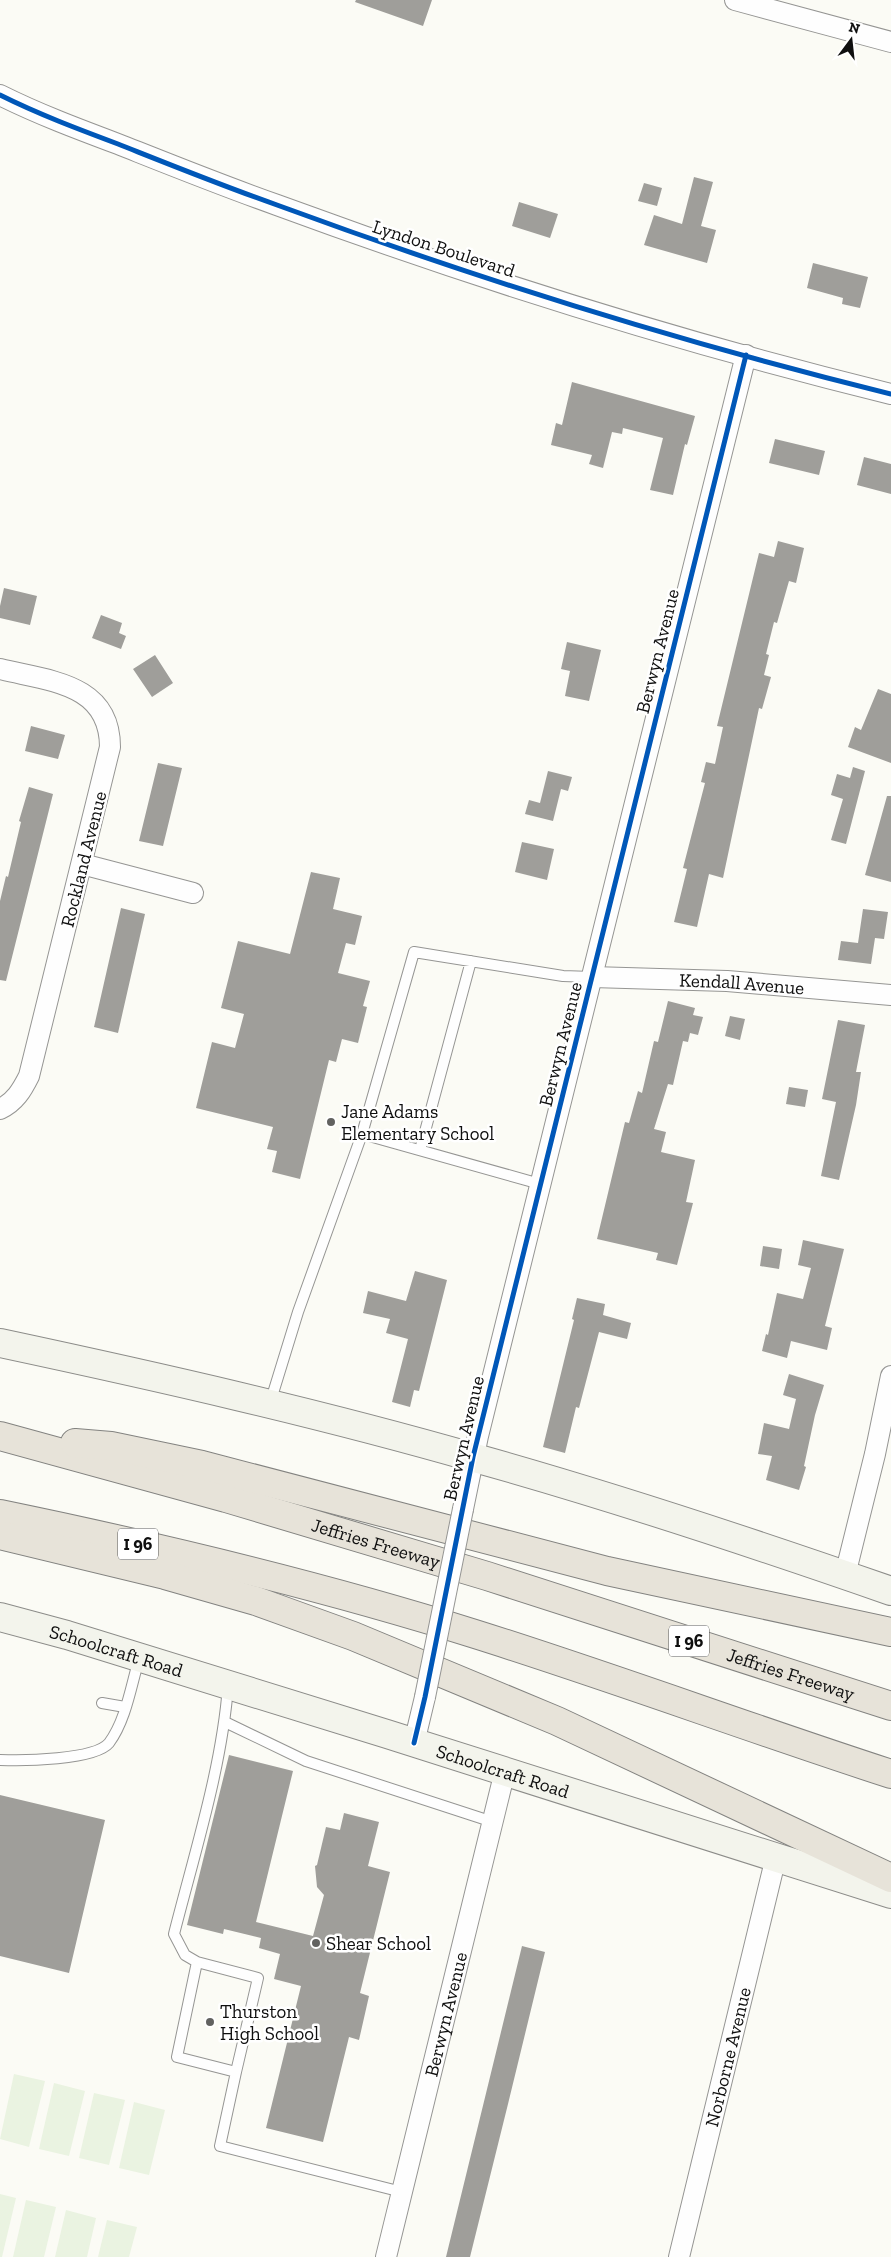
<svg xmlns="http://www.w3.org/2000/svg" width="891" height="2257" font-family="'Zilla Slab',serif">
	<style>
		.pitch { fill: #eaf3e1 }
		.building { fill: #9f9e9a }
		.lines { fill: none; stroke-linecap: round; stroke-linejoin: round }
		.service-casing { stroke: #959593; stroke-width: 12 }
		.minor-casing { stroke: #959593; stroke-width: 22 }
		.secondary-casing { stroke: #8c8c89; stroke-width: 30 }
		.motorway-casing { stroke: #838380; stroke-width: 30 }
		.service { stroke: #fefefe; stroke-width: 10 }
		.minor { stroke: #fefefe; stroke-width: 20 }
		.secondary { stroke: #f3f4ec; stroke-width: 28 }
		.motorway { stroke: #e7e3d9; stroke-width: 28 }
		.minor-bridge-casing { stroke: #959593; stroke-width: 22; stroke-linecap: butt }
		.minor-bridge { stroke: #fefefe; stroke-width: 20 }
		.cycleway-casing { stroke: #fff; stroke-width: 8 }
		.cycleway { stroke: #0057b8; stroke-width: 5 }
		.poi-dot { fill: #626260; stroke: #fff; stroke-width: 2 }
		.labels { text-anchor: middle; stroke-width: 5; stroke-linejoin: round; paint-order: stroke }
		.shield { fill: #fff; stroke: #575757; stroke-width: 1 }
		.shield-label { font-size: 18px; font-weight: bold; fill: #0f0f0f }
		.street-label { font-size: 19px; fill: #0f0f0f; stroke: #fff }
		.poi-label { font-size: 19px; fill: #0f0f0f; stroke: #fff; text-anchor: start }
	</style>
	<rect width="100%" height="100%" fill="#fbfbf5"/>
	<path class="pitch" d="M 14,2074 L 45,2081 L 29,2147 L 0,2139 Z
		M 54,2083 L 85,2091 L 69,2156 L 39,2149 Z
		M 94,2093 L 125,2100 L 109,2165 L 79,2158 Z
		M 134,2102 L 165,2110 L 149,2175 L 119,2168 Z
		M 0,2194 L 16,2198 L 2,2257 L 0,2257 Z
		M 26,2200 L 56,2207 L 44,2257 L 13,2257 Z
		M 66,2210 L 96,2218 L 87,2257 L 55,2257 Z
		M 107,2220 L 137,2227 L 129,2257 L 98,2257 Z"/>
	<path class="building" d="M 356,0 L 432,0 L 423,26 L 355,2 Z
		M 694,177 L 713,182 L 701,226 L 716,230 L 707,263 L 644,245 L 654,215 L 682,224 Z
		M 644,183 L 662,188 L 657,206 L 638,201 Z
		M 519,202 L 558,214 L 550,238 L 512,226 Z
		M 813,263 L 868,277 L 860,308 L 842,304 L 843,298 L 807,288 Z
		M 572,382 L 695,416 L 687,445 L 685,444 L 673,495 L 650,490 L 663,438 L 623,428 L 622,434 L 612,432 L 603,468 L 589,464 L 592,455 L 551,445 L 556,423 L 562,425 Z
		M 775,439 L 825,451 L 819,475 L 769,463 Z
		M 864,457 L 891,464 L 891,494 L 857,485 Z
		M 778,541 L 804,548 L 796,583 L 789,581 L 777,623 L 774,622 L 766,654 L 769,655 L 764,675 L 771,677 L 762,709 L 759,708 L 723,878 L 709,874 L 697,927 L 674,922 L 687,869 L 683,868 L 705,783 L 701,782 L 706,762 L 715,764 L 723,727 L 717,726 L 759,553 L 774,557 Z
		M 4,588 L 37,596 L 30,625 L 0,618 L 0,606 Z
		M 101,615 L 122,623 L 119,633 L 126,636 L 121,649 L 92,638 Z
		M 567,642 L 601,650 L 589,701 L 565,696 L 570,671 L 561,669 Z
		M 155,655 L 173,683 L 152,697 L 133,669 Z
		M 878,689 L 891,694 L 891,763 L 848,747 L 855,727 L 861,730 Z
		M 31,726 L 65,735 L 58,759 L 25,751 Z
		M 158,763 L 182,768 L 163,846 L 139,841 Z
		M 853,767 L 865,771 L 846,844 L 831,840 L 843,799 L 831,795 L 837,774 L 850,778 Z
		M 548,771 L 572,777 L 568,791 L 561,789 L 553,821 L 525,814 L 529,800 L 540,803 Z
		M 29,787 L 53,794 L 6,981 L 0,980 L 0,901 L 6,876 L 8,877 L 21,822 L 19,821 Z
		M 887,796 L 891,796 L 891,882 L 865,875 Z
		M 522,842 L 554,849 L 547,880 L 515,872 Z
		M 311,872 L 340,878 L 333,909 L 362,916 L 355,945 L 346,943 L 338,973 L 370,981 L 363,1006 L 367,1007 L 358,1043 L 342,1039 L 336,1062 L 329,1060 L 300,1179 L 272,1172 L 277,1151 L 267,1149 L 273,1127 L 196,1108 L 212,1042 L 235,1048 L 244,1014 L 221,1008 L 238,941 L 290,954 Z
		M 121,908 L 145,914 L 118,1033 L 94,1027 Z
		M 863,909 L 888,912 L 884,939 L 875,938 L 871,964 L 838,960 L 841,941 L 858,943 Z
		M 668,1001 L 695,1008 L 693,1015 L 703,1017 L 698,1035 L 690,1033 L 688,1042 L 683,1041 L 673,1085 L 668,1084 L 654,1129 L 666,1132 L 661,1152 L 695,1160 L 686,1202 L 693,1203 L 677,1265 L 656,1260 L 658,1253 L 597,1239 L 625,1122 L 629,1123 L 638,1091 L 642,1093 L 654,1041 L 658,1042 Z
		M 730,1016 L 745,1019 L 740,1040 L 725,1036 Z
		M 838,1020 L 865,1025 L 856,1072 L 861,1072 L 856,1105 L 839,1180 L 821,1176 L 836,1102 L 822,1099 Z
		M 789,1087 L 808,1090 L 805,1107 L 786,1104 Z
		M 803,1240 L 844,1249 L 825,1326 L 832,1328 L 827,1350 L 791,1341 L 787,1358 L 762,1351 L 766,1334 L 768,1335 L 777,1293 L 803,1299 L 811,1268 L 798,1265 Z
		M 763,1246 L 782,1249 L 779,1269 L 760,1266 Z
		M 415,1271 L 447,1280 L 419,1391 L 414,1390 L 410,1407 L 392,1402 L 408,1339 L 386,1333 L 390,1319 L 363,1313 L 368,1291 L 406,1301 Z
		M 577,1298 L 605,1304 L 603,1315 L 631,1323 L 627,1339 L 599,1332 L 579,1408 L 576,1407 L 565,1453 L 543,1447 L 574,1320 L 572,1319 Z
		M 789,1374 L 824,1385 L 815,1415 L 804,1466 L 806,1467 L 799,1490 L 766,1480 L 772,1456 L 758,1454 L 764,1423 L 789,1429 L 796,1399 L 783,1395 Z
		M 229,1755 L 293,1771 L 256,1922 L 313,1936 L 324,1895 L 317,1887 L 315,1866 L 317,1865 L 326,1827 L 340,1830 L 344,1813 L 379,1822 L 368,1866 L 390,1872 L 360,1993 L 369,1996 L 359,2040 L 349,2037 L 323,2142 L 266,2128 L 301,1986 L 274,1979 L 280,1954 L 259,1948 L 261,1938 L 224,1929 L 223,1934 L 187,1925 Z
		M 0,1795 L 105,1820 L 69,1973 L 0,1956 Z
		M 522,1946 L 545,1952 L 508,2104 L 470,2257 L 446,2257 Z"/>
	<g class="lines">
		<g class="service-casing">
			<path id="service" d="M 420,1150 L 471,961
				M 540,1184 L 362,1134 L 414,952 L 563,976 L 592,977
				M 270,1403 L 298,1312 L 362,1134
				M 228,1686 C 222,1767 194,1855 174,1934 L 185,1955 L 197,1962 L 177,2057 L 236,2072 L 220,2146 L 402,2192
				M 102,1703 L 125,1707
				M 225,1722 L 306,1761 L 493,1822
				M 0,1760 C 22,1761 95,1760 109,1743 C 126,1720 131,1686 139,1659
				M 197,1962 L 258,1978 L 236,2072"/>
		</g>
		<g class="minor-casing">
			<g id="minor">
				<path d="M 735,0 L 891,42"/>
				<path d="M 0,95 C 38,114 78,129 118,144 C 171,165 223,186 277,205 C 478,279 683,343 891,394"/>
				<path d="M 0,669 C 48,681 110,683 110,747 L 29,1076 C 22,1090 15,1102 0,1109"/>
				<path d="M 82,864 L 193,893"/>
				<path id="s1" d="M 592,977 L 727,981 L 891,995"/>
				<path d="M 463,1509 L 478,1436 L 746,355"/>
				<path d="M 845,1575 L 875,1454 L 891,1376"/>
				<path d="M 414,1743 L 425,1697"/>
				<path id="s2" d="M 386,2257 L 505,1771"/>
				<path id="s3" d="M 679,2257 L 776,1857"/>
			</g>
		</g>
		<g class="secondary-casing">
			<g id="secondary">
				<path d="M 0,1343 C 159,1377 318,1413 475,1458 C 615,1497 753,1543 891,1591"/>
				<path id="s4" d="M 0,1617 L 67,1635 L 387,1734 L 891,1894"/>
			</g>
		</g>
		<g class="motorway-casing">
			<g id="motorway">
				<path id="s5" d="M 0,1436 L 226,1498 L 487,1576 L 891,1706"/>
				<path d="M 75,1443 L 111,1446 L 202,1465 L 607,1571 L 891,1632"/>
				<path d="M 0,1514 C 160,1547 319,1585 475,1634 C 615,1678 752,1729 891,1774"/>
				<path d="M 0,1535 L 165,1575 L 256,1601 L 353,1636 L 557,1721 L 891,1878"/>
			</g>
		</g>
		<use href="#service" class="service"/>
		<use href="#minor" class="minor"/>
		<use href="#secondary" class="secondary"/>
		<use href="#motorway" class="motorway"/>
		<g class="minor-bridge-casing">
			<path id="minor-bridge" d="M 425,1697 L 463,1509"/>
		</g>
		<use href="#minor-bridge" class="minor-bridge"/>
		<g class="cycleway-casing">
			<path id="cycleway" d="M 0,95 C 38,114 78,129 118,144 C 171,165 223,186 277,205 C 478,279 683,343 891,394
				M 414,1743 L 425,1697 L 473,1457 L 746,355"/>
		</g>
		<use href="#cycleway" class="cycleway"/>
	</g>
	<g class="poi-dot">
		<circle cx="331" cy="1122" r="5"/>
		<circle cx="316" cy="1943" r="5"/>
		<circle cx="210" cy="2022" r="5"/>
	</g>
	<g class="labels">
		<g class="shield">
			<rect x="118" y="1528.5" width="40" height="31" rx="4"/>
			<rect x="669" y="1625.5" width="40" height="31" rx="4"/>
		</g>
		<g class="shield-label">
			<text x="138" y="1550">I 96</text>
			<text x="689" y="1647">I 96</text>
		</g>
		<g class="street-label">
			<text transform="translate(444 248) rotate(18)" y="7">Lyndon Boulevard</text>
			<text transform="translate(657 651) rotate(-76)" y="7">Berwyn Avenue</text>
			<text transform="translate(83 859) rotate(-76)" y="7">Rockland Avenue</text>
			<text dy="7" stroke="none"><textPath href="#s1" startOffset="150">Kendall Avenue</textPath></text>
			<text transform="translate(560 1044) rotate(-76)" y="7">Berwyn Avenue</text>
			<text transform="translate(463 1438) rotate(-77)" y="7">Berwyn Avenue</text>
			<text dy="7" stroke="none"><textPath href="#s5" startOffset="391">Jeffries Freeway</textPath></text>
			<text dy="7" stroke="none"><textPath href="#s4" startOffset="121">Schoolcraft Road</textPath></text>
			<text dy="7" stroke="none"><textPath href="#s5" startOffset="826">Jeffries Freeway</textPath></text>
			<text dy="7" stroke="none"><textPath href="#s4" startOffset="526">Schoolcraft Road</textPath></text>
			<text dy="7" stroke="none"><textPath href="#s2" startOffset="250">Berwyn Avenue</textPath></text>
			<text dy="7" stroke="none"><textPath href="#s3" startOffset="206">Norborne Avenue</textPath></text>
		</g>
		<g class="poi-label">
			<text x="341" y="1118">Jane Adams<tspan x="341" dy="22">Elementary School</tspan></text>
			<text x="326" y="1950">Shear School</text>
			<text x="220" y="2018">Thurston<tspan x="220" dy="22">High School</tspan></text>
		</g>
	</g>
	<g transform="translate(851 40) rotate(15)" stroke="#ffffff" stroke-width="4" paint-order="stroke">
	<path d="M0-4L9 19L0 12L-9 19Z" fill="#0f0f0f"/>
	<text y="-8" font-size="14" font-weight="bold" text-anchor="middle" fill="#0f0f0f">N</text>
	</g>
</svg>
